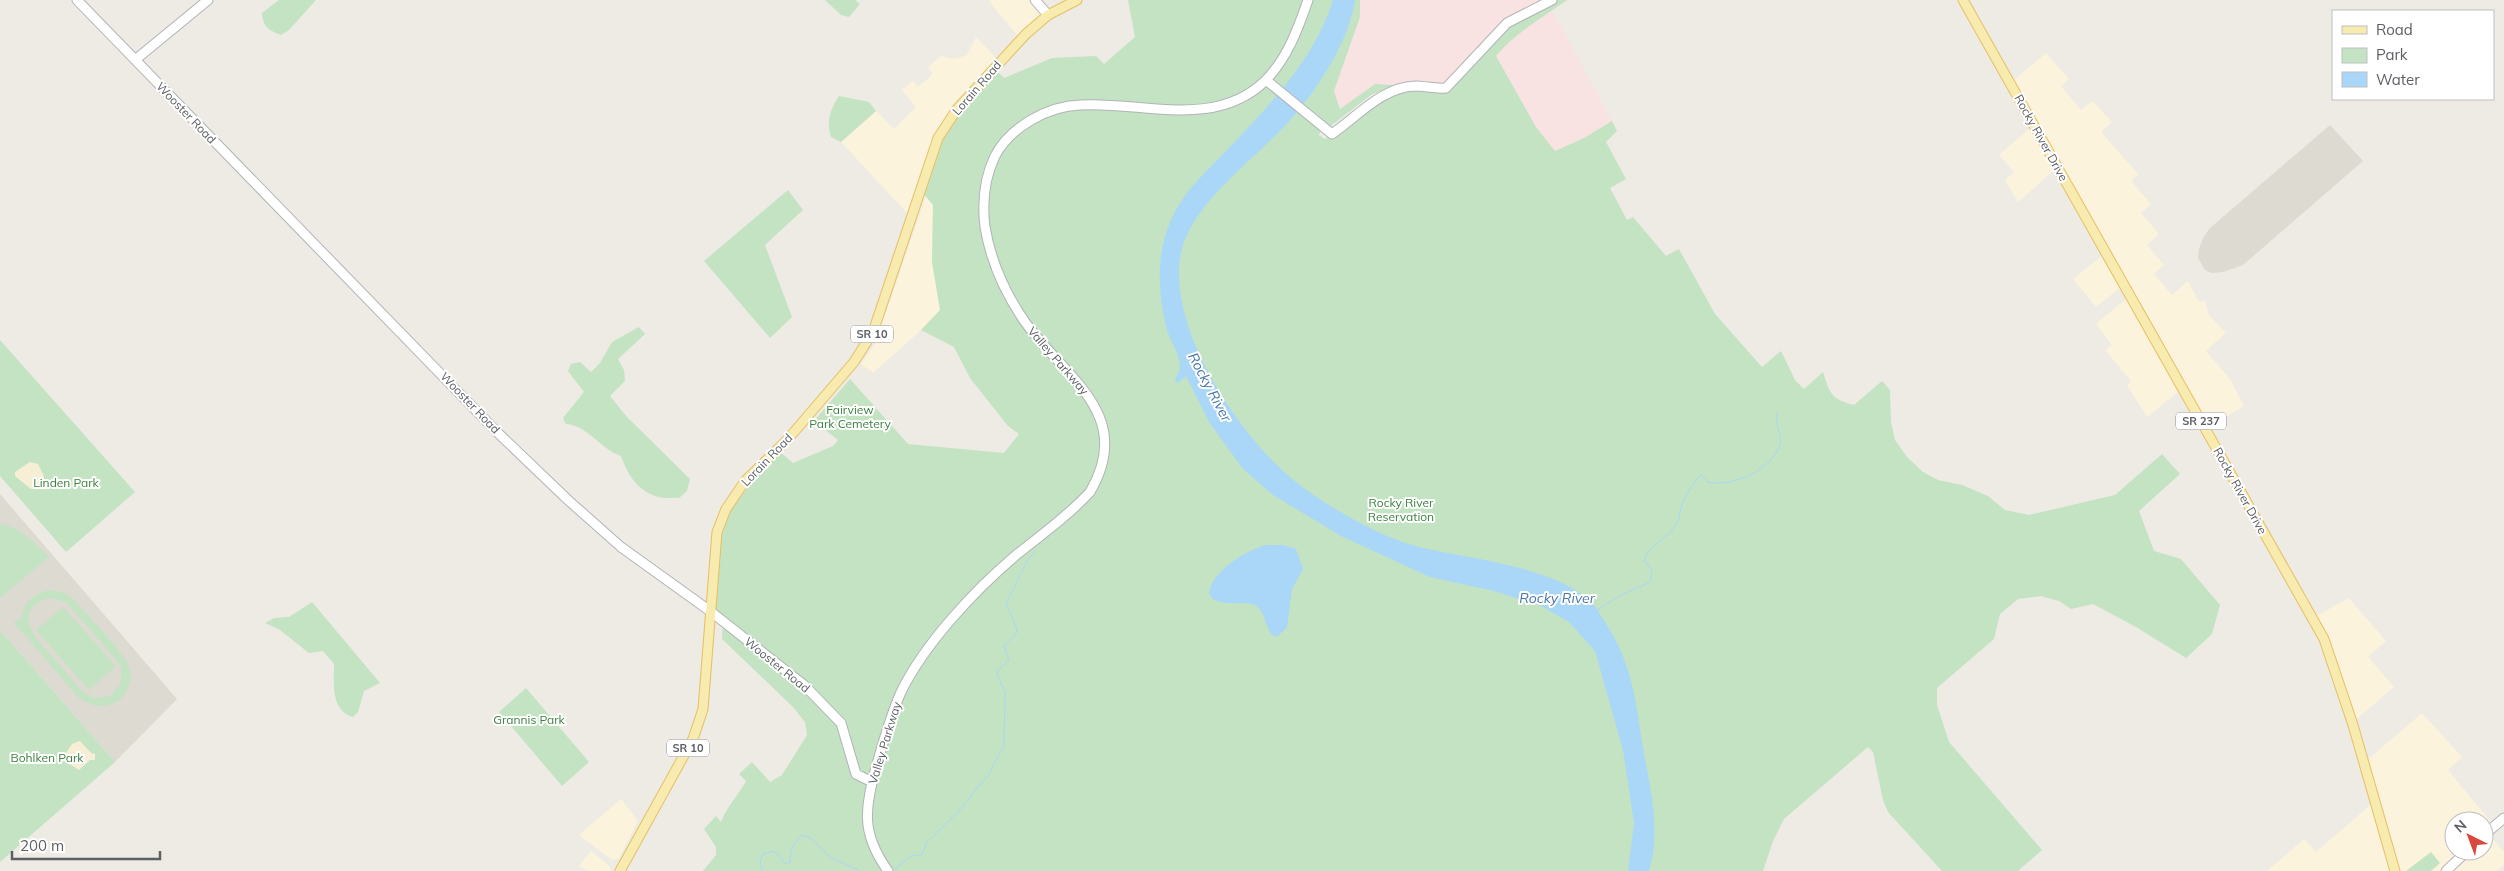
<svg xmlns="http://www.w3.org/2000/svg" width="2504" height="871" font-family="Mulish,sans-serif">
	<style>
		.commercial { fill: #fbf3dc; fill-rule: evenodd }
		.education { fill: #dddad2 }
		.medical { fill: #f9e3e2 }
		.green { fill: #c3e3c3; fill-rule: evenodd }
		.sand { fill: #f7efd5 }
		.water { fill: #aad7f8 }
		.lines { fill: none; stroke-linecap: round; stroke-linejoin: round }
		.stream { stroke: #aad7f8; stroke-width: 1 }
		.secondary-casing { stroke: #b1b3b8; stroke-width: 11 }
		.primary-casing { stroke: #e5bf65; stroke-width: 11 }
		.secondary { stroke: #fff; stroke-width: 9 }
		.primary { stroke: #f8ebaf; stroke-width: 9 }
		.labels { text-anchor: middle; stroke-width: 4; stroke-linejoin: round; paint-order: stroke }
		.shield { fill: #fff; stroke: #8d8f92; stroke-width: 1 }
		.shield-label { font-size: 11px; font-weight: bold; fill: #5c5f63 }
		.street-label { font-size: 12px; fill: #5c5f63; stroke: #fff }
		.park-label { font-size: 12px; fill: #3d823f; stroke: #fff }
		.water-label { font-size: 14px; font-style: italic; fill: #4978a8; stroke: #fff }
	</style>
	<rect width="100%" height="100%" fill="#edebe4"/>
	<path class="commercial" d="M 991,0 L 1031,0 L 1042,13 L 1019,37 L 989,2 Z
		M 976,37 L 999,61 L 953,108 L 908,214 L 841,142 L 876,111 L 894,129 L 916,107 L 902,90 L 913,81 L 918,87 L 933,74 L 928,67 L 941,56 L 955,59 L 967,55 Z
		M 2046,53 L 2069,79 L 2061,86 L 2081,110 L 2092,101 L 2112,122 L 2101,132 L 2138,174 L 2131,181 L 2151,204 L 2141,213 L 2159,234 L 2147,245 L 2164,265 L 2154,274 L 2172,295 L 2188,281 L 2199,302 L 2205,301 L 2209,315 L 2226,333 L 2206,351 L 2230,379 L 2244,406 L 2207,428 L 2184,387 L 2147,417 L 2127,385 L 2131,381 L 2105,350 L 2112,345 L 2096,324 L 2127,298 L 2121,287 L 2096,307 L 2073,279 L 2107,252 L 2058,167 L 2018,202 L 2005,180 L 2014,172 L 1999,155 L 2035,124 L 2012,82 Z
		M 926,196 L 933,205 L 932,262 L 940,310 L 921,330 L 873,373 L 861,364 L 875,344 Z
		M 2349,598 L 2386,641 L 2368,657 L 2394,687 L 2353,722 L 2314,617 Z
		M 2422,713 L 2462,757 L 2448,770 L 2491,822 L 2484,829 L 2504,852 L 2504,865 L 2496,871 L 2267,871 L 2304,839 L 2316,852 L 2376,800 L 2365,762 ZM 2454,821 L 2484,821 L 2484,851 L 2454,851 Z
		M 621,799 L 638,821 L 619,858 L 612,860 L 579,835 Z
		M 591,851 L 609,866 L 611,871 L 589,871 L 579,866 Z"/>
	<path class="education" d="M 2330,125 L 2363,161 L 2243,265 L 2223,272 L 2212,273 L 2205,270 L 2198,258 L 2199,249 L 2203,238 L 2210,228 Z
		M 0,494 L 177,699 L 115,762 L 0,630 Z"/>
	<path class="medical" d="M 1360,0 L 1547,0 L 1617,131 L 1561,167 L 1446,86 L 1414,81 L 1394,85 L 1375,84 L 1340,109 L 1334,91 L 1360,17 Z"/>
	<path class="green" d="M 279,0 L 316,0 L 289,30 L 281,35 C 269,30 263,28 262,13 Z
		M 825,0 L 855,0 L 860,4 L 849,17 L 841,15 Z
		M 1128,0 L 1360,0 L 1360,17 L 1334,91 L 1340,109 L 1375,84 L 1394,85 L 1371,95 L 1324,131 L 1321,129 L 1319,135 L 1325,139 L 1375,101 L 1413,84 L 1444,90 L 1506,23 L 1556,0 L 1567,0 C 1542,18 1516,32 1496,56 L 1536,127 L 1555,151 L 1584,138 L 1612,121 L 1617,131 L 1606,142 L 1626,179 L 1610,188 L 1627,220 L 1633,217 L 1666,256 L 1679,249 L 1715,314 L 1762,367 L 1781,351 L 1795,380 L 1804,389 L 1823,372 C 1830,394 1831,399 1854,405 L 1882,381 L 1890,390 L 1891,422 L 1895,440 L 1907,457 L 1923,472 L 1938,480 L 1962,485 L 1988,496 L 2005,510 L 2029,515 L 2115,495 L 2162,454 L 2180,474 L 2139,511 L 2154,551 L 2181,559 L 2220,605 L 2212,634 L 2186,658 L 2136,627 L 2093,604 L 2071,609 L 2059,601 L 2041,596 L 2018,599 L 2000,614 L 1994,639 L 1937,688 L 1937,705 L 1949,742 L 2042,850 L 2018,871 L 1942,871 L 1888,812 L 1883,800 L 1873,752 L 1868,747 L 1784,819 L 1773,841 L 1763,871 L 703,871 L 716,855 L 716,847 L 704,829 L 716,816 L 721,822 C 727,806 738,796 746,781 L 739,774 L 752,762 L 770,782 L 782,775 L 807,735 L 805,722 L 793,707 L 722,639 L 723,620 L 710,610 L 724,516 L 779,451 L 793,463 L 833,446 L 838,440 L 814,421 L 850,379 L 908,444 L 1004,453 L 1019,434 L 1008,426 L 970,378 L 954,347 L 921,330 L 940,310 L 932,262 L 933,205 L 922,192 L 941,134 L 998,72 L 1004,78 L 1052,58 L 1096,56 L 1104,64 L 1135,37 Z
		M 839,96 L 869,102 L 876,111 L 841,142 L 831,137 C 826,121 830,110 839,96 Z
		M 788,190 L 803,210 L 765,245 L 792,317 L 770,338 L 704,261 Z
		M 639,327 L 645,334 L 618,359 L 624,370 L 625,381 L 610,396 L 627,417 L 690,479 L 687,491 L 679,498 C 673,497 665,499 659,497 C 638,492 628,475 621,456 C 600,449 589,426 566,424 L 563,418 L 584,392 L 568,371 L 571,364 L 580,362 L 591,372 L 600,363 L 612,342 Z
		M 0,340 L 135,492 L 66,552 L 0,476 Z
		M 0,524 C 19,526 36,544 49,557 L 0,598 Z
		M 50,590 L 65,593 L 71,597 C 85,613 120,647 128,665 C 134,678 128,695 116,702 C 103,709 92,706 80,699 L 14,623 L 19,619 L 21,621 C 23,603 33,593 50,590 ZM 49,598 L 66,602 L 118,662 L 121,667 L 121,683 L 110,696 C 104,697 97,699 91,697 C 79,692 69,675 61,666 C 45,648 4,612 49,598 Z
		M 312,602 L 380,683 L 364,691 L 358,712 L 353,717 C 330,710 334,682 334,664 L 323,651 L 309,653 L 280,630 L 265,623 L 274,618 L 289,617 Z
		M 63,607 L 116,666 L 89,690 L 36,630 Z
		M 0,630 L 115,762 L 0,862 Z
		M 526,688 L 589,762 L 562,786 L 499,712 Z
		M 2431,852 L 2440,863 L 2431,871 L 2406,871 Z"/>
	<path class="sand" d="M 30,462 L 38,464 L 44,476 L 39,487 L 31,489 L 15,476 L 15,472 Z
		M 80,741 L 91,753 L 95,754 L 95,760 L 90,760 L 79,770 L 68,763 L 66,753 L 72,744 Z"/>
	<path class="water" d="M 1333,0 L 1355,0 C 1349,43 1313,97 1283,128 C 1248,165 1180,212 1179,268 C 1177,338 1232,422 1281,469 C 1311,498 1375,535 1415,546 C 1466,559 1555,565 1593,604 C 1597,608 1600,615 1603,619 C 1631,661 1635,694 1642,742 C 1649,784 1662,830 1649,871 L 1628,871 L 1634,823 L 1623,750 L 1595,651 L 1569,622 L 1541,606 L 1494,591 L 1430,577 L 1341,536 L 1273,495 L 1243,469 L 1209,422 L 1186,376 L 1178,383 L 1175,381 C 1176,376 1180,371 1180,366 C 1180,354 1169,339 1166,327 C 1157,288 1156,247 1175,212 C 1187,188 1208,170 1226,151 C 1269,106 1314,60 1333,0 Z
		M 1266,545 L 1283,545 L 1296,549 L 1303,569 L 1292,589 L 1287,628 L 1276,637 C 1265,633 1267,613 1255,605 C 1241,600 1215,609 1209,593 C 1212,571 1246,550 1266,545 Z"/>
	<g class="lines">
		<path class="stream" d="M 1597,610 L 1621,595 L 1646,584 L 1651,580 L 1652,570 L 1644,560 C 1650,543 1666,540 1675,526 C 1680,519 1680,511 1682,504 C 1687,493 1694,483 1701,474 L 1708,482 C 1731,488 1774,469 1780,444 C 1782,434 1774,423 1777,413
			M 894,870 L 911,856 L 922,855 L 927,842 L 958,812 L 989,774 L 1004,745 L 1005,692 L 997,675 L 998,670 L 1009,660 L 1004,646 L 1016,634 L 1017,629 L 1006,604 L 1028,559 L 1035,552
			M 762,871 L 760,861 L 763,854 L 772,851 L 778,854 L 785,864 L 790,862 C 790,850 793,843 802,835 L 811,838 L 830,857 L 860,871"/>
		<g class="secondary-casing">
			<path id="secondary" d="M 77,0 L 497,432 L 568,500 L 621,547 L 710,611 L 804,685 L 841,723 L 856,774 L 872,782
				M 1035,0 L 1048,15
				M 135,60 L 208,0
				M 1266,80 L 1332,134 C 1357,117 1382,87 1415,86 C 1425,86 1435,89 1446,88 L 1507,23 L 1552,0
				M 2484,835 L 2504,818
				M 888,871 C 860,832 865,808 877,764 C 884,739 891,715 901,692 C 925,643 974,591 1015,556 C 1041,535 1068,516 1090,492 C 1136,414 1064,377 1025,322 C 1005,293 991,263 985,227 C 982,203 984,179 995,156 C 1010,127 1048,106 1080,105 C 1142,101 1214,130 1265,81 C 1287,59 1298,29 1308,0
				M 2446,871 L 2467,851"/>
		</g>
		<g class="primary-casing">
			<path id="primary" d="M 1963,0 L 2324,639 L 2353,725 L 2395,871
				M 620,871 L 693,739 L 703,709 L 717,532 L 726,509 L 745,481 L 788,439 L 854,362 L 873,332 L 938,138 L 957,109 L 1026,34 L 1048,15 L 1077,0"/>
		</g>
		<use href="#secondary" class="secondary"/>
		<use href="#primary" class="primary"/>
	</g>
	<g class="labels">
		<g class="shield">
			<rect x="851" y="325.5" width="42" height="17" rx="4"/>
			<rect x="2176" y="412.5" width="50" height="17" rx="4"/>
			<rect x="667" y="739.5" width="42" height="17" rx="4"/>
		</g>
		<g class="shield-label">
			<text x="872" y="338">SR 10</text>
			<text x="2201" y="425">SR 237</text>
			<text x="688" y="752">SR 10</text>
		</g>
		<g class="street-label">
			<text transform="translate(977 88) rotate(-49)" y="4">Lorain Road</text>
			<text transform="translate(186 113) rotate(46)" y="4">Wooster Road</text>
			<text transform="translate(2041 138) rotate(61)" y="4">Rocky River Drive</text>
			<text transform="translate(1058 361) rotate(49)" y="4">Valley Parkway</text>
			<text transform="translate(470 403) rotate(46)" y="4">Wooster Road</text>
			<text transform="translate(767 460) rotate(-46)" y="4">Lorain Road</text>
			<text transform="translate(2240 491) rotate(61)" y="4">Rocky River Drive</text>
			<text transform="translate(777 665) rotate(39)" y="4">Wooster Road</text>
			<text transform="translate(885 743) rotate(-73)" y="4">Valley Parkway</text>
		</g>
		<g class="park-label">
			<text x="850" y="414">Fairview<tspan x="850" dy="14">Park Cemetery</tspan></text>
			<text x="66" y="487">Linden Park</text>
			<text x="1401" y="507">Rocky River<tspan x="1401" dy="14">Reservation</tspan></text>
			<text x="529" y="724">Grannis Park</text>
			<text x="47" y="762">Bohlken Park</text>
		</g>
		<g class="water-label">
			<text transform="translate(1210 387) rotate(62)" y="5">Rocky River</text>
			<text x="1557" y="603">Rocky River</text>
		</g>
	</g>
	<rect x="2332" y="10" width="162" height="90" fill="#ffffff" stroke="#bebfc1"/>
	<rect x="2342" y="26" width="25" height="8" fill="#f8ebaf" stroke="#bebfc1"/>
	<text x="2376" y="35" font-size="15" fill="#5c5f63">Road</text>
	<rect x="2342" y="48" width="25" height="15" fill="#c3e3c3" stroke="#bebfc1"/>
	<text x="2376" y="60" font-size="15" fill="#5c5f63">Park</text>
	<rect x="2342" y="72" width="25" height="15" fill="#aad7f8" stroke="#bebfc1"/>
	<text x="2376" y="85" font-size="15" fill="#5c5f63">Water</text>
	<g transform="translate(2469 836) rotate(318)"><circle r="24" fill="#ffffff" stroke="#bebfc1"/>
	<path d="M0-4L9 19L0 12L-9 19Z" fill="#da473d"/>
	<text y="-8" font-size="14" font-weight="bold" text-anchor="middle" fill="#5c5f63">N</text>
	</g>
	<path d="M12 851v8h148v-8" fill="none" stroke="#5c5f63" stroke-width="2.5"/>
	<text x="20" y="851" font-size="15" fill="#5c5f63" stroke="#ffffff" stroke-width="4" paint-order="stroke">200 m</text>
</svg>
